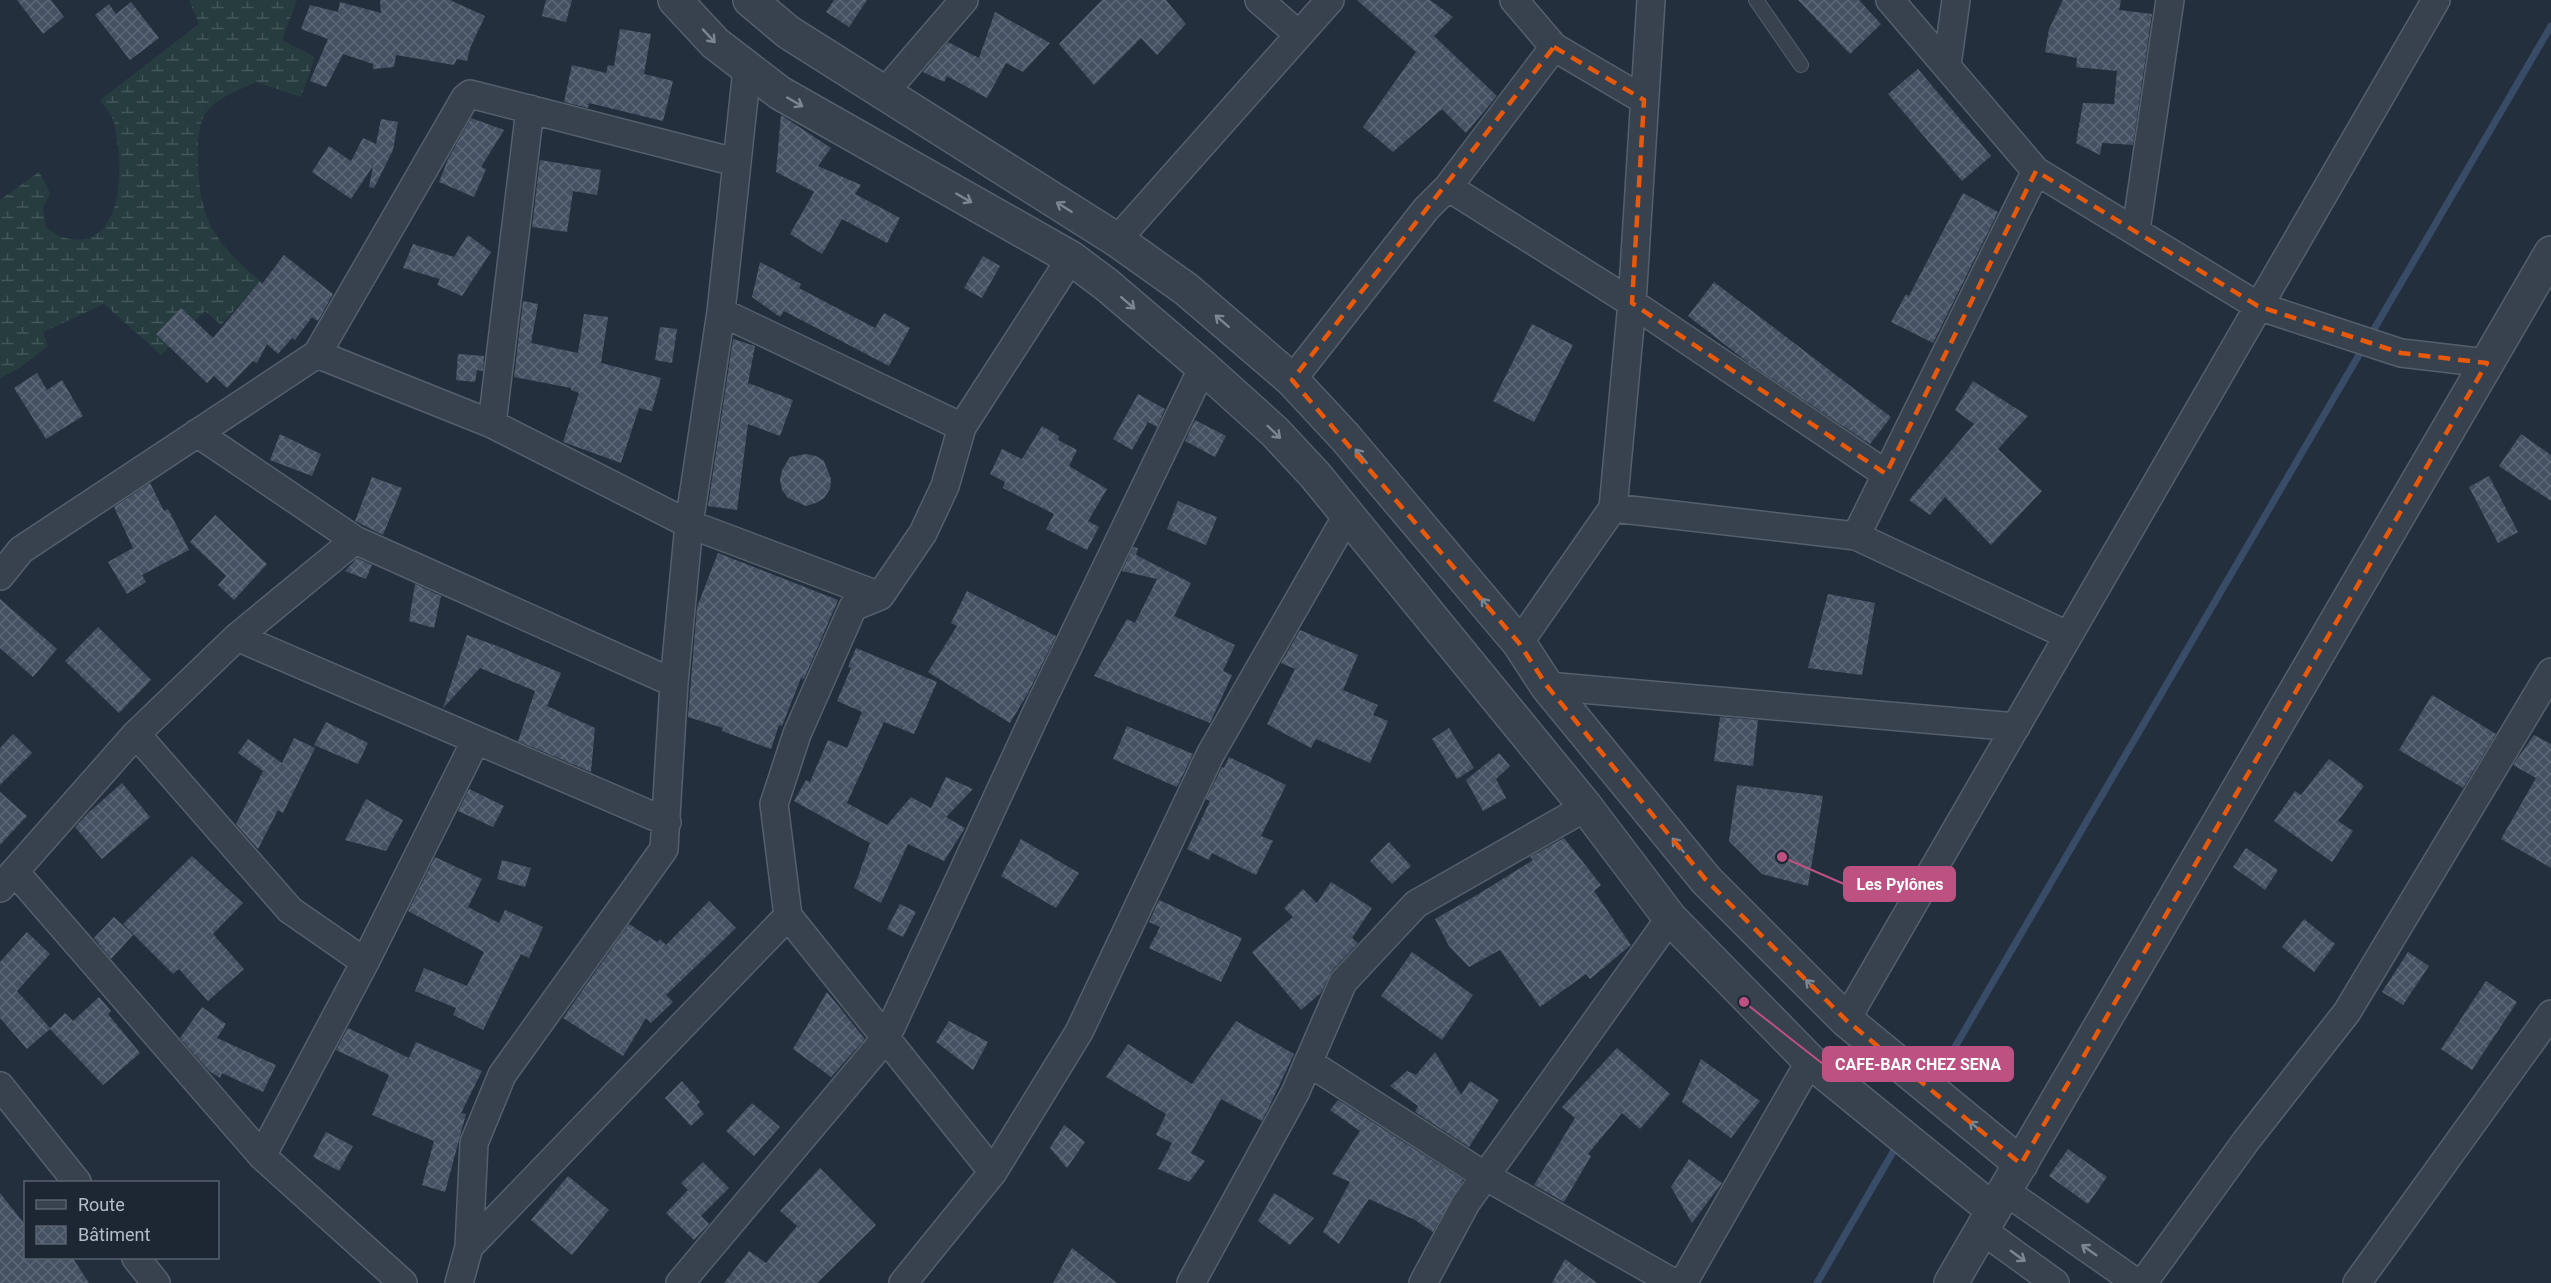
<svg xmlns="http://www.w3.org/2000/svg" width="2551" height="1283" font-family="Roboto,sans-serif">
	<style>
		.wetland { fill: url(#wetland-marsh) }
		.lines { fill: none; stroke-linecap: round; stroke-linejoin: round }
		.stream { stroke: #394c67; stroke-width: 7 }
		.building { fill: url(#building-cross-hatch) }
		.service-casing { stroke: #565f6c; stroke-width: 16 }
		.minor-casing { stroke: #565f6c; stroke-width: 30 }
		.tertiary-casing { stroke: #565f6c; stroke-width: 36 }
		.service { stroke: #38414e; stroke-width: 14 }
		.minor { stroke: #38414e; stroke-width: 27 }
		.tertiary { stroke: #38414e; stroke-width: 33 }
		.oneway { stroke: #7c8592 }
		.marked { fill: none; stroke: #e8590c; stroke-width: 4.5; stroke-dasharray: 12 8; stroke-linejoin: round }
		.leader { fill: none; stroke: #bd5182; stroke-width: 2 }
		.callout-dot { fill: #bd5182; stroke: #1d2633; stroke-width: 2 }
		.callout { fill: #bd5182; stroke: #bd5182; stroke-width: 2 }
		.callout-label { font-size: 16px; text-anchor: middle; font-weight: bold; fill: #fff }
	</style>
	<defs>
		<pattern id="wetland-marsh" width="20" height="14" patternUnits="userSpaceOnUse" patternTransform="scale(1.5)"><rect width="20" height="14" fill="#263c3f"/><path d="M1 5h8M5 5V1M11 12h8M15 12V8" fill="none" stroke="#435659"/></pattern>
		<pattern id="building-cross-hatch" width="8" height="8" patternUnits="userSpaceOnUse" patternTransform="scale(1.5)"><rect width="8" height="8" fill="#455162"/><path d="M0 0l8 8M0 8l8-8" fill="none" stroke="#5d6877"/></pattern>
	</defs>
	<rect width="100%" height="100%" fill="#242f3e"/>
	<path class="wetland" d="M 189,0 L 297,0 L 282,40 L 315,57 L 301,97 L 256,82 C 239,90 216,98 205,114 C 198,124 198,143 198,155 C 198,218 213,241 260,281 L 221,325 L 205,311 L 161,355 L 104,304 L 43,332 L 48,346 L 18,369 L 0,378 L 0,200 L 39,172 L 50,193 L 43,208 L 46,228 C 52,231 59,237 66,238 C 118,251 123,181 118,147 C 116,138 116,127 113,119 C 110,112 104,106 100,100 L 199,24 Z"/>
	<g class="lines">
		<path class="stream" d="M 2370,336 L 2551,26
			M 1941,1071 L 2363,348
			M 1817,1283 L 1893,1152"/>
	</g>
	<path class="building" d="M 17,0 L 51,0 L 64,17 L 43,34 Z
		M 380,0 L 450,0 L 485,16 L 470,48 L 467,61 L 457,59 L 454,65 L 396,55 L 394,67 L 373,69 L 373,64 L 343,54 L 326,87 L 310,81 L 328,39 L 301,29 L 310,5 L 338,12 L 340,2 L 381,13 Z
		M 546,0 L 572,0 L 566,22 L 542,16 Z
		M 834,0 L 867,0 L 849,27 L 826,12 Z
		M 1102,0 L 1166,0 L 1186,24 L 1157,55 L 1141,38 L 1094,85 L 1059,44 Z
		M 1357,0 L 1430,0 L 1453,17 L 1434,36 L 1497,96 L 1466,133 L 1442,109 L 1393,152 L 1363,127 L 1416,52 Z
		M 1798,0 L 1859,0 L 1881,24 L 1850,54 Z
		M 2063,0 L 2121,0 L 2119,10 L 2152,14 L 2133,145 L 2102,143 L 2100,155 L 2076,143 L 2083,103 L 2114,104 L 2117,71 L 2076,67 L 2077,58 L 2045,52 L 2049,29 Z
		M 131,2 L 159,38 L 130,60 L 95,15 L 109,4 L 116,14 Z
		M 995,12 L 1050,43 L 1023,72 L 1006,63 L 987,98 L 947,76 L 944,82 L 923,72 L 948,42 L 979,58 Z
		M 620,29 L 651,34 L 644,74 L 673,81 L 663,121 L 589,103 L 588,108 L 564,102 L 572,65 L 606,73 L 608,65 L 614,66 Z
		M 1918,69 L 1991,156 L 1962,181 L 1888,94 Z
		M 781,115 L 831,148 L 818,166 L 861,185 L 855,194 L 900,218 L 887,243 L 842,219 L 822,254 L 790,234 L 814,192 L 776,172 Z
		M 471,118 L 504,130 L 481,167 L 486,169 L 474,197 L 439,182 L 448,159 Z
		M 381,119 L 398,122 L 393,150 L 374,188 L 369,187 L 373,166 L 351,199 L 312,172 L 329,146 L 351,161 L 363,138 L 376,144 Z
		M 540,160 L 601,170 L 597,195 L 573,191 L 567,232 L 532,227 Z
		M 1963,193 L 1998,212 L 1933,343 L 1891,322 L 1906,294 L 1909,296 Z
		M 468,235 L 491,252 L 462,296 L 437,285 L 440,279 L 403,268 L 413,244 L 454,257 Z
		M 284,255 L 333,294 L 318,321 L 312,317 L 295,340 L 292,338 L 278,354 L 267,344 L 257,363 L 253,361 L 227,388 L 214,376 L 207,383 L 156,334 L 181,308 L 213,338 L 260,281 L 262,284 Z
		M 983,256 L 1000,266 L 982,298 L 964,288 Z
		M 760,262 L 801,284 L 799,288 L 875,328 L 884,313 L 910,328 L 889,366 L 784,311 L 780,317 L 752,297 Z
		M 1714,282 L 1891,417 L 1870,444 L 1750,364 L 1688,316 Z
		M 523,301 L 538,304 L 531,343 L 578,353 L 584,314 L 608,317 L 601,363 L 661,378 L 652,411 L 639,408 L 621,463 L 563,442 L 579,393 L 571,390 L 571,388 L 514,377 Z
		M 1532,324 L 1573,345 L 1534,422 L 1493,401 Z
		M 660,327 L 677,329 L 672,363 L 655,360 Z
		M 733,339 L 755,346 L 748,383 L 793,400 L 780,436 L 748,424 L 737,510 L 708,506 Z
		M 458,354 L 484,356 L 483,371 L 477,370 L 475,382 L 456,380 Z
		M 37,373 L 47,390 L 62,380 L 83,416 L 46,439 L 14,388 Z
		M 1973,381 L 2028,416 L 1998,449 L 2042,491 L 1991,545 L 1945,497 L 1930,515 L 1909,500 L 1974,424 L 1955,410 Z
		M 1138,394 L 1165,409 L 1157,427 L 1148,422 L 1132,450 L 1113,439 Z
		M 1195,420 L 1226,436 L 1215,457 L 1185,441 Z
		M 1042,426 L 1059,436 L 1058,440 L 1077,450 L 1069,466 L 1107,489 L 1088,521 L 1099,527 L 1087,550 L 1046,529 L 1054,514 L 1003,488 L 1005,482 L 990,474 L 1002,449 L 1022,459 Z
		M 280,434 L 321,454 L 312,476 L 270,460 Z
		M 2521,434 L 2551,455 L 2551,501 L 2499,466 Z
		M 806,454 L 816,456 L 824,461 L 831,479 L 830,489 L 824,498 L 816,503 L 806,506 L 788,498 L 782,490 L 780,480 L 782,470 L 790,457 Z
		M 2489,476 L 2518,532 L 2498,543 L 2469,487 Z
		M 372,477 L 402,488 L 383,535 L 355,521 Z
		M 150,483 L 164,511 L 168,509 L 189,550 L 142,575 L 146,582 L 127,594 L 108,562 L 133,548 L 114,507 Z
		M 1178,501 L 1217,517 L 1206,545 L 1167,529 Z
		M 215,515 L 267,564 L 234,600 L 218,585 L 226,576 L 190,542 Z
		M 1133,547 L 1138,548 L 1136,555 L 1191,583 L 1174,616 L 1235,645 L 1223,671 L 1232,675 L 1210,723 L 1094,676 L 1127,619 L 1135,623 L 1157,579 L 1122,571 Z
		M 718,553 L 838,600 L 804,679 L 801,678 L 782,726 L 779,725 L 771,749 L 722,731 L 723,728 L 688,717 L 697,607 Z
		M 357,558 L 372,565 L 366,579 L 345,571 Z
		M 415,584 L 441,596 L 434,628 L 409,621 Z
		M 967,591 L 1056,636 L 1028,693 L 1010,723 L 928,672 L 957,626 L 951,623 Z
		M 1828,594 L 1875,603 L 1862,675 L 1808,668 Z
		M 0,599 L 57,649 L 33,677 L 0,648 Z
		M 98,627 L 151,680 L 119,713 L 65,661 Z
		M 1300,630 L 1358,655 L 1343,690 L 1378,705 L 1373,715 L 1388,721 L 1370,763 L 1316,739 L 1311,748 L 1267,724 L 1295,669 L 1281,663 Z
		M 467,635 L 497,646 L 561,673 L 547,706 L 595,728 L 591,772 L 518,741 L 535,691 L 480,668 L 443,708 Z
		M 856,648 L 937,682 L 914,734 L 884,722 L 847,803 L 887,825 L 911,797 L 931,808 L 946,777 L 973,789 L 946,817 L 965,828 L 944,861 L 908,844 L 881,903 L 854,888 L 870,843 L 794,801 L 806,780 L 810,782 L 828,740 L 847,748 L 862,712 L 837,701 L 851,668 L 848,667 Z
		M 2432,695 L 2496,734 L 2463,788 L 2399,750 Z
		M 1720,717 L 1758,720 L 1753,766 L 1714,761 Z
		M 326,722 L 368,743 L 358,764 L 314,745 Z
		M 1127,726 L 1193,754 L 1177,787 L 1113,759 Z
		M 1449,728 L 1474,768 L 1457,779 L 1432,739 Z
		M 13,734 L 32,753 L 0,785 L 0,748 Z
		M 2534,735 L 2551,744 L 2551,868 L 2501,839 L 2536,778 L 2513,765 Z
		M 294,738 L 315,748 L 283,813 L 278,810 L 258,849 L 236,824 L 263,771 L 238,753 L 248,739 L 282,763 Z
		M 1499,753 L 1510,766 L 1496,779 L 1506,798 L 1483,811 L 1466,780 Z
		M 1229,757 L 1286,785 L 1261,836 L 1273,841 L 1256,875 L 1212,853 L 1209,860 L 1187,849 L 1210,801 L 1206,799 L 1222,767 L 1224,768 Z
		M 2329,759 L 2364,786 L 2338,821 L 2353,831 L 2332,862 L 2274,821 L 2295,791 L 2301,795 Z
		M 122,783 L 150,817 L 102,859 L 75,827 L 88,813 Z
		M 1737,785 L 1823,796 L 1808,886 L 1762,874 L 1729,841 Z
		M 469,789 L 504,806 L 493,827 L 458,811 Z
		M 0,792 L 27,816 L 0,845 Z
		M 366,799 L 403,820 L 386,851 L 345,840 Z
		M 1564,838 L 1601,885 L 1594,891 L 1631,945 L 1590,979 L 1586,974 L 1540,1007 L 1500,950 L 1469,967 L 1449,946 L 1435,919 L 1477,895 L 1533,860 L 1530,857 Z
		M 1021,839 L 1079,873 L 1056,908 L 1001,876 Z
		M 1389,842 L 1411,866 L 1392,884 L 1370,861 Z
		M 2246,848 L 2278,870 L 2265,890 L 2233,867 Z
		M 192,856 L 243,903 L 213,934 L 244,969 L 208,1001 L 179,969 L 173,974 L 123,924 Z
		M 435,857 L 482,879 L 468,907 L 499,923 L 505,910 L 543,927 L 529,958 L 521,954 L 483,1030 L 453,1015 L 456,1008 L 415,991 L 424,968 L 467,986 L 484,952 L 408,911 Z
		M 502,860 L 531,868 L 525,887 L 497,879 Z
		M 1331,882 L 1372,908 L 1352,938 L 1358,943 L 1331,972 L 1321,993 L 1301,1010 L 1252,952 L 1293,917 L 1284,908 L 1303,889 L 1317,903 Z
		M 1159,900 L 1242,938 L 1221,982 L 1149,948 L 1160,927 L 1149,922 Z
		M 709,901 L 736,928 L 666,995 L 673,1002 L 651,1023 L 646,1018 L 623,1056 L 563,1018 L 629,924 L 657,942 L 660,939 L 666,945 Z
		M 900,904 L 916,912 L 903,937 L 887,929 Z
		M 114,917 L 133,935 L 111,959 L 94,938 Z
		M 2304,919 L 2335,944 L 2314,972 L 2282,947 Z
		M 27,932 L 50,954 L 17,991 L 50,1028 L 65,1013 L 73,1021 L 99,997 L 111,1011 L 108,1014 L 140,1053 L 103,1085 L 50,1029 L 27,1049 L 0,1018 L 0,962 Z
		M 1412,952 L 1473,995 L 1442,1040 L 1381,996 Z
		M 2408,952 L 2429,966 L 2403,1005 L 2382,992 Z
		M 2486,981 L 2517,1002 L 2472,1070 L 2441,1049 Z
		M 827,992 L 865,1039 L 831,1077 L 793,1049 Z
		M 202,1007 L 226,1024 L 217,1038 L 276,1065 L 263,1092 L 222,1073 L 220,1078 L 209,1071 L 180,1038 Z
		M 949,1021 L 988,1042 L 973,1070 L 936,1042 Z
		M 1236,1021 L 1294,1054 L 1269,1107 L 1262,1121 L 1221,1099 L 1191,1153 L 1205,1161 L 1189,1182 L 1158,1169 L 1172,1143 L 1156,1135 L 1166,1114 L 1106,1077 L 1128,1044 L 1192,1084 Z
		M 348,1028 L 409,1058 L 416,1042 L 482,1071 L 461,1113 L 466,1114 L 445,1192 L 422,1185 L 434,1141 L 372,1115 L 389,1075 L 336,1050 Z
		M 1617,1048 L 1670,1094 L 1640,1129 L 1622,1113 L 1588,1154 L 1591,1156 L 1564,1202 L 1534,1185 L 1575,1118 L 1562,1107 Z
		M 1435,1052 L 1461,1095 L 1470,1081 L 1499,1100 L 1469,1147 L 1415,1112 L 1418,1106 L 1390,1086 L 1407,1071 L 1416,1075 Z
		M 1701,1059 L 1760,1101 L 1731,1138 L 1682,1102 Z
		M 682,1081 L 700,1102 L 697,1105 L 704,1114 L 691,1126 L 665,1098 Z
		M 1338,1100 L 1463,1180 L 1433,1232 L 1415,1220 L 1369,1199 L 1339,1244 L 1323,1232 L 1350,1182 L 1332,1174 L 1360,1131 L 1330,1110 Z
		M 752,1103 L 780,1127 L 754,1156 L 726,1131 Z
		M 1064,1125 L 1085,1142 L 1067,1168 L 1050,1148 Z
		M 326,1132 L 353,1146 L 339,1171 L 313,1157 Z
		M 2068,1149 L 2107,1177 L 2088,1204 L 2049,1176 Z
		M 1689,1159 L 1722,1183 L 1692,1223 L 1671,1187 Z
		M 703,1162 L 729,1188 L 701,1216 L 709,1224 L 694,1240 L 666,1213 L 688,1190 L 681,1183 Z
		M 820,1168 L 876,1225 L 817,1283 L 724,1283 L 749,1251 L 766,1263 L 797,1226 L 780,1211 Z
		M 568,1176 L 609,1210 L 572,1255 L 531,1220 Z
		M 0,1193 L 26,1226 L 26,1257 L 72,1257 L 89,1283 L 0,1283 Z
		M 1274,1193 L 1314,1218 L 1290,1245 L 1258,1221 Z
		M 1072,1248 L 1117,1283 L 1053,1283 Z
		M 1565,1259 L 1597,1283 L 1552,1283 Z"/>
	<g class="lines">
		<g class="service-casing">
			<path id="service" d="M 1756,0 L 1801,65"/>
		</g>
		<g class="minor-casing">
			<path id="minor" d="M 1259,0 L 1299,35
				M 1514,0 L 1554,47 L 1644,100
				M 1890,0 L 2036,171 L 2258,306 L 2401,353 L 2487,363
				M 1947,65 L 1956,0
				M 884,93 L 964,0
				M 1448,187 L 1632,303 L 1886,474
				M 2136,230 L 2170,0
				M 1117,240 L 1330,0
				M 721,312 L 962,427
				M 317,354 L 492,424 L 689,524 L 880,596
				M 1292,380 L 1426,209 L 1448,187 L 1554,47
				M 492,424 L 530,109
				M 197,433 L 355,540 L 674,683
				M 1613,508 L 1856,536 L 2067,635
				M 1856,536 L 2036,171
				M 0,576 L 21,550 L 317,354 L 465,98 L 470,94 L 735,162
				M 237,637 L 667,822
				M 1519,643 L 1613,508 L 1632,303 L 1651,0
				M 1547,686 L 2016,727
				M 136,734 L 290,910 L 365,962
				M 16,873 L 262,1156 L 403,1283
				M 0,888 L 136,734 L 237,637 L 355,540
				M 1846,1020 L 2436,0
				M 1308,1062 L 1485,1176 L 1674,1283
				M 0,1086 L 77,1182
				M 262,1156 L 365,962 L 476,740
				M 993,1172 L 788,916 L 774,804 L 797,734 L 853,607 L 880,596 L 923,533 L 945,486 L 962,427 L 1071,258
				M 2005,1191 L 2137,1283
				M 1982,1230 L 2055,1283
				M 469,1247 L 788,916
				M 136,1258 L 156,1283
				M 459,1283 L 469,1247 L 474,1143 L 502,1075 L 664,849 L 674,683 L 689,524 L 721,312 L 747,69
				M 680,1283 L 886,1038 L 1038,709 L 1203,367
				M 903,1283 L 993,1172 L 1079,1032 L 1210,755 L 1348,514
				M 1191,1283 L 1295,1093 L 1343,982 L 1416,904 L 1586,807
				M 1423,1283 L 1466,1203 L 1670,918
				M 1683,1283 L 1810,1061
				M 2143,1283 L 2246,1141 L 2347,1012 L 2551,672
				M 2357,1283 L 2551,1014"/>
		</g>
		<g class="tertiary-casing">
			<path id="tertiary" d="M 675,0 L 715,43 L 780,93 L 1071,258 L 1107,285 L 1203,367 L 1275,432 L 1315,475 L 1586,807 L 1670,918 L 1810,1061 L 1993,1210
				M 750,0 L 788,32 L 1117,240 L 1186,289 L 1292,380 L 1345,437 L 1519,643 L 1547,686 L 1706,880 L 1846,1020 L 2021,1164
				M 1951,1283 L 2551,253"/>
		</g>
		<use href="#service" class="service"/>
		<use href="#minor" class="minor"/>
		<use href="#tertiary" class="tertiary"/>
	</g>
	<defs><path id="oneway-shaft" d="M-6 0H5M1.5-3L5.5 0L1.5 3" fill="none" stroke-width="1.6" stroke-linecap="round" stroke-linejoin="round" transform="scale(1.5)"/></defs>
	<g class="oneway">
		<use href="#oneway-shaft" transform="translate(709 36) rotate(47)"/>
		<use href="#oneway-shaft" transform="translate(795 102) rotate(30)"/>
		<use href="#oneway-shaft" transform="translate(964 198) rotate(30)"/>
		<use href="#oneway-shaft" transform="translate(1064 207) rotate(-148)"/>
		<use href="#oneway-shaft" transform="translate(1128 303) rotate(41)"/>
		<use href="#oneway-shaft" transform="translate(1222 321) rotate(-139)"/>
		<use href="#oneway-shaft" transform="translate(1274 432) rotate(44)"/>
		<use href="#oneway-shaft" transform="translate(1361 456) rotate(-130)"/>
		<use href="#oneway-shaft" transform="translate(1487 605) rotate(-130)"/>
		<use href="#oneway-shaft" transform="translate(1678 845) rotate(-129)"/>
		<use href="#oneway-shaft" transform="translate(1812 986) rotate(-135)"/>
		<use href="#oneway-shaft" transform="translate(1976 1127) rotate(-141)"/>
		<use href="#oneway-shaft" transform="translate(2089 1250) rotate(-145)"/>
		<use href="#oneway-shaft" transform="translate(2018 1256) rotate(36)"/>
	</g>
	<path class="marked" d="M 1554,47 L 1644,100 L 1632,303 L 1886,474 L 2036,171 L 2258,306 L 2401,353 L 2487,363 L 2021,1164 L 1846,1020 L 1706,880 L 1547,686 L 1519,643 L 1292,380 Z"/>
	<path class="leader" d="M1782 857L1844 884M1744 1002L1823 1064"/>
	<g class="callout-dot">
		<circle cx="1782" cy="857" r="6"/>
		<circle cx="1744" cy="1002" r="6"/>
	</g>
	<g class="callout">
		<rect x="1844" y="867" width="111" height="34" rx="6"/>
		<rect x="1823" y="1047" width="190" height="34" rx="6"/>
	</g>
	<g class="callout-label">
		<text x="1900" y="890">Les Pylônes</text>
		<text x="1918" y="1070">CAFE-BAR CHEZ SENA</text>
	</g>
	<rect x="24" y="1181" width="195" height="78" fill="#1d2633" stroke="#59626f" stroke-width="1.5"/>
	<rect x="36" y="1200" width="30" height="9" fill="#38414e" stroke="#59626f" stroke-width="1.5"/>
	<text x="78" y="1211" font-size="18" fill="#b4bcc9">Route</text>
	<rect x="36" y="1226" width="30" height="18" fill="url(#building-cross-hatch)" stroke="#59626f" stroke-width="1.5"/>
	<text x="78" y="1241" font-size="18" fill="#b4bcc9">Bâtiment</text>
</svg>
